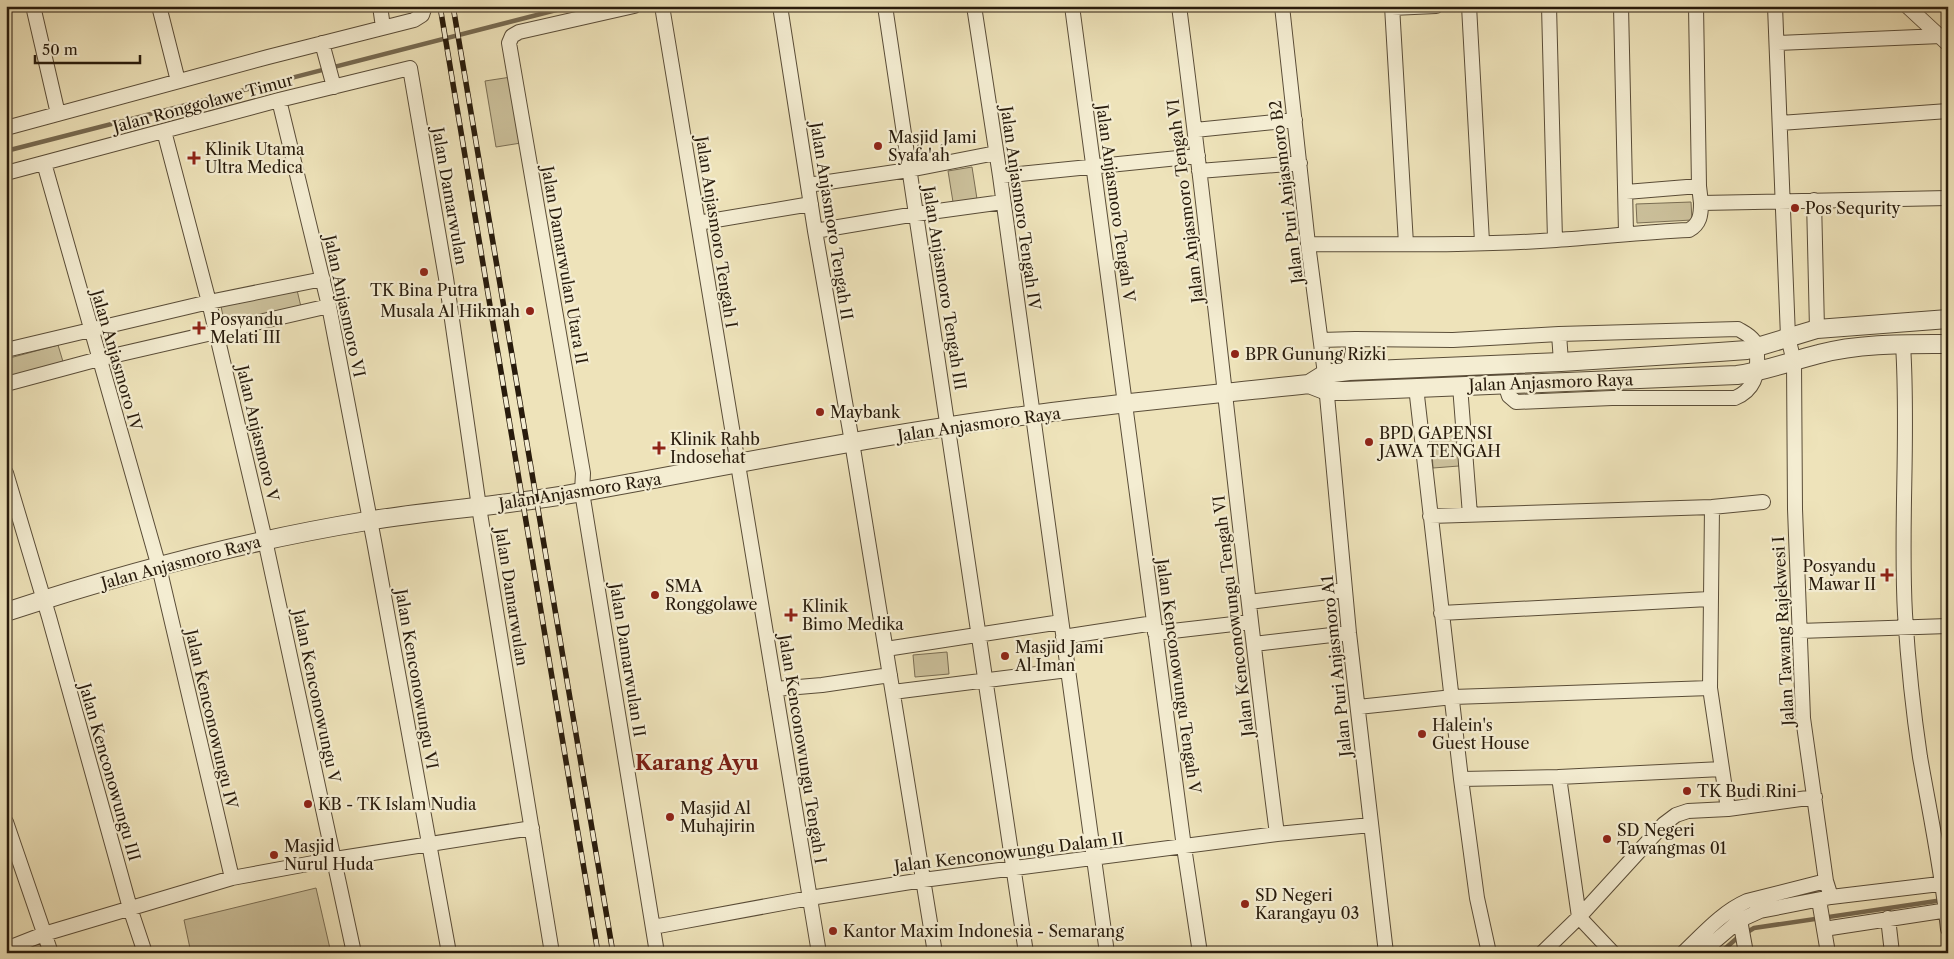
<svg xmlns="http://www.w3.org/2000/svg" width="1954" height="959" font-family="'Libre Caslon Text',serif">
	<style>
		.park { fill: #ccc19c; stroke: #7a6e54 }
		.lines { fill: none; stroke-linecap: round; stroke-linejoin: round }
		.stream { stroke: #776a51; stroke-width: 4.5 }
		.minor-casing { stroke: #5a4d38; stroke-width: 16 }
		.tertiary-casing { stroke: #5a4d38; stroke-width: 20 }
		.minor { stroke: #f4edd2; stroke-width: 14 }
		.tertiary { stroke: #f4edd2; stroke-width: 18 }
		.rail-casing { stroke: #281b0c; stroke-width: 5.5 }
		.rail { stroke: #f4edd2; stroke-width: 4; stroke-dasharray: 11; stroke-linecap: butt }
		.poi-dot { fill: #8f2418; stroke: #f4edd2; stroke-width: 2 }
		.labels { text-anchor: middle; stroke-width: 4.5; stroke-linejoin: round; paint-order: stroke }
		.street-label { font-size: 16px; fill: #281b0c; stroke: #f4edd2 }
		.poi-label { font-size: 16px; fill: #281b0c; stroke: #f4edd2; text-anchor: start }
		.district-label { font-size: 21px; font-weight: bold; fill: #7a1f14; stroke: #f4edd2 }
	</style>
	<rect width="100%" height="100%" fill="#eee3ba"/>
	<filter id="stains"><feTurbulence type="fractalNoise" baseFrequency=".004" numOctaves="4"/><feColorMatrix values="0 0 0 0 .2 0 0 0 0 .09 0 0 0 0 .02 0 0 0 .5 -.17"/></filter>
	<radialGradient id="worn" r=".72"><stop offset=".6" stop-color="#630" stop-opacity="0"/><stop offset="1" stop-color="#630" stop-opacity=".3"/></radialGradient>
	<path class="park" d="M 511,77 L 521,143 L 496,147 L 485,81 Z
		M 972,167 L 977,199 L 953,202 L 948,171 Z
		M 1691,202 L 1692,220 L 1637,223 L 1636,204 Z
		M 297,290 L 302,311 L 225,327 L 221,306 Z
		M 58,345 L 64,365 L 6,381 L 6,359 Z
		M 1457,433 L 1459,466 L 1433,468 L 1431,435 Z
		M 947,652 L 949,674 L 915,677 L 913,655 Z
		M 316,888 L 331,953 L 191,953 L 184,920 Z"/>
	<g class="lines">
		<path class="stream" d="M 6,151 L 572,6
			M 1720,953 L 1736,939 L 1754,928 L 1943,900"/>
		<g class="minor-casing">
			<path id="minor" d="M 33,6 L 58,114
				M 159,6 L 178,81
				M 380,6 L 383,27
				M 634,6 L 519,32 L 512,36 L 509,43 L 583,473 L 582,492 L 657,953
				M 662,6 L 819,953
				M 780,6 L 815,231 L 852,442 L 935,953
				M 885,6 L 1026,953
				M 974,6 L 1000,176 L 1107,953
				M 1072,6 L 1184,847 L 1200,953
				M 1179,6 C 1215,282 1241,559 1277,834
				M 1282,6 L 1308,244 L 1325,374 L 1349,633 L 1386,953
				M 1392,6 L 1406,244
				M 1469,6 L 1482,242
				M 1549,6 L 1555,240
				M 1621,6 L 1626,233
				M 1696,6 L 1699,186 L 1701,203
				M 1775,6 L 1788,337 L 1794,362 L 1795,509 L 1803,718 L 1826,881 L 1831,897
				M 1907,6 L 1948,44
				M 1392,8 L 1436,6
				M 322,43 L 334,87
				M 1777,43 L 1941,36
				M 279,100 L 329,306 L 374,541 L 449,953
				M 1780,123 L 1948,111
				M 6,128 L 268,57 L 414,20 L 422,15 L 425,6
				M 1195,130 L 1295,120
				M 164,131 L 209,302 L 265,540 L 354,953
				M 44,163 L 159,567 L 232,878
				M 1199,171 L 1300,163
				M 6,173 L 279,100 L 410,68 L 446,278 L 479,507 L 552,953
				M 1000,176 L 1198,156
				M 808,185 L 909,170 L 996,153
				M 1626,192 L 1699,186
				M 1814,200 L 1817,329
				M 698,223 L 811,204
				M 815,231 L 916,214 L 1003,202
				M 1308,244 C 1391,244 1474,246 1556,240 C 1601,237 1645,232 1689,230 C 1700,224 1701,215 1701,203 L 1948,198
				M 1321,340 L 1355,339
				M 1903,345 C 1909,434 1900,524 1905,614 C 1908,661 1913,710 1920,757 C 1930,814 1942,871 1948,929
				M 6,350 L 209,302 L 323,279
				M 1349,371 L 1355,339 L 1453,340 L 1559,334 L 1561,362
				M 6,384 L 99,359 L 329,306
				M 1505,384 L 1509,396 L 1516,402 L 1612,398 L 1735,398 C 1754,390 1758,375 1757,356 C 1757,350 1757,345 1754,341 C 1750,335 1743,332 1738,329 L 1559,334
				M 1460,386 L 1470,515
				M 1416,387 L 1461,779 L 1477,898 L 1489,953
				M 6,473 L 49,617 L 130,908 L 145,953
				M 1712,507 L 1710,688 L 1728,809
				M 1430,516 L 1712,507 L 1763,502
				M 1249,602 L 1345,590
				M 1441,613 L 1709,599
				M 1799,631 L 1948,626
				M 1155,633 L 1251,622
				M 1063,637 L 1154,623
				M 1254,644 L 1349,633
				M 886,649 L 1061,622
				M 775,689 L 822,685 L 890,675
				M 893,692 L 1068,670
				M 1358,707 L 1453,697 L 1710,688
				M 1559,777 L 1579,917 L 1613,953
				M 1461,779 L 1559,777 L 1722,769
				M 6,822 L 51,953
				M 1819,900 L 1828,953
				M 1888,918 L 1892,953
				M 1740,920 L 1746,953
				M 653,927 L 810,898 L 923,880 L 1277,834 L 1371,825
				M 1824,929 L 1948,910
				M 6,949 L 44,934 L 232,878 L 335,859 L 532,828
				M 1542,953 L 1579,917 L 1664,824 L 1676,815 L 1688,811 L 1728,809 L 1815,797
				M 1683,953 C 1703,934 1722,912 1747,901 L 1826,881
				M 1701,953 L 1740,920 L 1760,911 L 1831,897 L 1948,883"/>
		</g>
		<g class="tertiary-casing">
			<path id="tertiary" d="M 1309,384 L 1327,391 L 1345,391 L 1737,375 C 1766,371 1791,361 1819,354 C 1859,343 1906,344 1948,344
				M 6,612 C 124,573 245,541 367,521 C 433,510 500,506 565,495 C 692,473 818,446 945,427 C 1066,408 1188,397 1309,384 L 1325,374 L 1349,371 L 1561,362 L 1719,352 L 1747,350 L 1817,329 L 1948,319"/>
		</g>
		<use href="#minor" class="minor"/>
		<use href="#tertiary" class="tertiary"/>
		<g class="rail-casing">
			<path id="rail" d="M 440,6 L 598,953
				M 453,6 L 613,953"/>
		</g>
		<use href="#rail" class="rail"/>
	</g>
	<g class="poi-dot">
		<circle cx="878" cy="146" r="5"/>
		<path d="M191.5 150.5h5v5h5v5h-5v5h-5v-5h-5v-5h5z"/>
		<circle cx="1795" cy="208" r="5"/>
		<circle cx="424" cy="272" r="5"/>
		<circle cx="530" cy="311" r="5"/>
		<path d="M196.5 320.5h5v5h5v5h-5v5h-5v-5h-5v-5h5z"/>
		<circle cx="1235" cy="354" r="5"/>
		<circle cx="820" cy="412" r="5"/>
		<circle cx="1369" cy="442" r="5"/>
		<path d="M656.5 440.5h5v5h5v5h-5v5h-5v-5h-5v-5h5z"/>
		<path d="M1884.5 567.5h5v5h5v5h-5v5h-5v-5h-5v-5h5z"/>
		<circle cx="655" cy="595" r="5"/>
		<path d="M788.5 607.5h5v5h5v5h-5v5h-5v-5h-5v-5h5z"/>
		<circle cx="1005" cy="656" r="5"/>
		<circle cx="1422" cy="734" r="5"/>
		<circle cx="1687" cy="791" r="5"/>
		<circle cx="308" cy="804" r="5"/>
		<circle cx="670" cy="817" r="5"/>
		<circle cx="1607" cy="839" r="5"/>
		<circle cx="274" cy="855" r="5"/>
		<circle cx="1245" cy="904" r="5"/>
		<circle cx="833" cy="931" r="5"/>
	</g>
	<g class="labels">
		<g class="street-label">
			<text transform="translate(203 103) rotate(-15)" y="6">Jalan Ronggolawe Timur</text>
			<text transform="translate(1286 192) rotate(-97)" y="6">Jalan Puri Anjasmoro B2</text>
			<text transform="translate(450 196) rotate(80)" y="6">Jalan Damarwulan</text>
			<text transform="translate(1185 201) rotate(-97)" y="6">Jalan Anjasmoro Tengah VI</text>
			<text transform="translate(1116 203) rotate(82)" y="6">Jalan Anjasmoro Tengah V</text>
			<text transform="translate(1021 208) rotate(82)" y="6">Jalan Anjasmoro Tengah IV</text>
			<text transform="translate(832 221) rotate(81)" y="6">Jalan Anjasmoro Tengah II</text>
			<text transform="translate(717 232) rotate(81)" y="6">Jalan Anjasmoro Tengah I</text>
			<text transform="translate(565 265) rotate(80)" y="6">Jalan Damarwulan Utara II</text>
			<text transform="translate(945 288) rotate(81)" y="6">Jalan Anjasmoro Tengah III</text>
			<text transform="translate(345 306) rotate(78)" y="6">Jalan Anjasmoro VI</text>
			<text transform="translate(117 360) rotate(74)" y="6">Jalan Anjasmoro IV</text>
			<text transform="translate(1551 382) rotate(-2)" y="6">Jalan Anjasmoro Raya</text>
			<text transform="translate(979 424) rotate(-8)" y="6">Jalan Anjasmoro Raya</text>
			<text transform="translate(258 433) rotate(77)" y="6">Jalan Anjasmoro V</text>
			<text transform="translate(580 491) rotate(-9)" y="6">Jalan Anjasmoro Raya</text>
			<text transform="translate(181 562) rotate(-15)" y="6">Jalan Anjasmoro Raya</text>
			<text transform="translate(512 597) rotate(81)" y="6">Jalan Damarwulan</text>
			<text transform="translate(1233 616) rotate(-97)" y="6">Jalan Kenconowungu Tengah VI</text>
			<text transform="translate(1783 631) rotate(-93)" y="6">Jalan Tawang Rajekwesi I</text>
			<text transform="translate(628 660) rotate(81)" y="6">Jalan Damarwulan II</text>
			<text transform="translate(1336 666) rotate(-96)" y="6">Jalan Puri Anjasmoro A1</text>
			<text transform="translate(1179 676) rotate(82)" y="6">Jalan Kenconowungu Tengah V</text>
			<text transform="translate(417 679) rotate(80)" y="6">Jalan Kenconowungu VI</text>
			<text transform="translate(317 696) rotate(78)" y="6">Jalan Kenconowungu V</text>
			<text transform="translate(212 719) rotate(77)" y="6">Jalan Kenconowungu IV</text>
			<text transform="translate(803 749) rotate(81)" y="6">Jalan Kenconowungu Tengah I</text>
			<text transform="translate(110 772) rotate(74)" y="6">Jalan Kenconowungu III</text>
			<text transform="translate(1009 852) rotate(-7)" y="6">Jalan Kenconowungu Dalam II</text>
		</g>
		<g class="poi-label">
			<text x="888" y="143">Masjid Jami<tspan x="888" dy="18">Syafa'ah</tspan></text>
			<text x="205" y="155">Klinik Utama<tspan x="205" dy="18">Ultra Medica</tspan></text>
			<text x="1805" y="214">Pos Sequrity</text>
			<text x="424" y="296" text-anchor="middle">TK Bina Putra</text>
			<text x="520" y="317" text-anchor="end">Musala Al Hikmah</text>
			<text x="210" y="325">Posyandu<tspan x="210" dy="18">Melati III</tspan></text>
			<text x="1245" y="360">BPR Gunung Rizki</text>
			<text x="830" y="418">Maybank</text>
			<text x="1379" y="439">BPD GAPENSI<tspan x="1379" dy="18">JAWA TENGAH</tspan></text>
			<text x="670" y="445">Klinik Rahb<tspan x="670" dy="18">Indosehat</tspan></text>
			<text x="1876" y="572" text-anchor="end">Posyandu<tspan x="1876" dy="18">Mawar II</tspan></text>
			<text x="665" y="592">SMA<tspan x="665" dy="18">Ronggolawe</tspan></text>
			<text x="802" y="612">Klinik<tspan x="802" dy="18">Bimo Medika</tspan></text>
			<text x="1015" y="653">Masjid Jami<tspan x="1015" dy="18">Al Iman</tspan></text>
			<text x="1432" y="731">Halein's<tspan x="1432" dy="18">Guest House</tspan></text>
			<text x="1697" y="797">TK Budi Rini</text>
			<text x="318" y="810">KB - TK Islam Nudia</text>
			<text x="680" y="814">Masjid Al<tspan x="680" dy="18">Muhajirin</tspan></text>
			<text x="1617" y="836">SD Negeri<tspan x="1617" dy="18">Tawangmas 01</tspan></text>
			<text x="284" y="852">Masjid<tspan x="284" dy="18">Nurul Huda</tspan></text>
			<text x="1255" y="901">SD Negeri<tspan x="1255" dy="18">Karangayu 03</tspan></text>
			<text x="843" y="937">Kantor Maxim Indonesia - Semarang</text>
		</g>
		<g class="district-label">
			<text x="697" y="770">Karang Ayu</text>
		</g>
	</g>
	<rect width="1954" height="959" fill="none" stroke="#eee3ba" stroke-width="25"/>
	<rect x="8" y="8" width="1939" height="944" fill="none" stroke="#281b0c" stroke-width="2.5"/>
	<rect x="12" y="12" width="1929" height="934" fill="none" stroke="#281b0c"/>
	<path d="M35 55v8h105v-8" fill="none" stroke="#281b0c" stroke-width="2.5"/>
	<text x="42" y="55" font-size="15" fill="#281b0c" stroke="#f4edd2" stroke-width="4" paint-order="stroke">50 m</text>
	<rect width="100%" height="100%" filter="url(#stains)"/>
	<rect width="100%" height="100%" fill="url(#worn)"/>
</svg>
